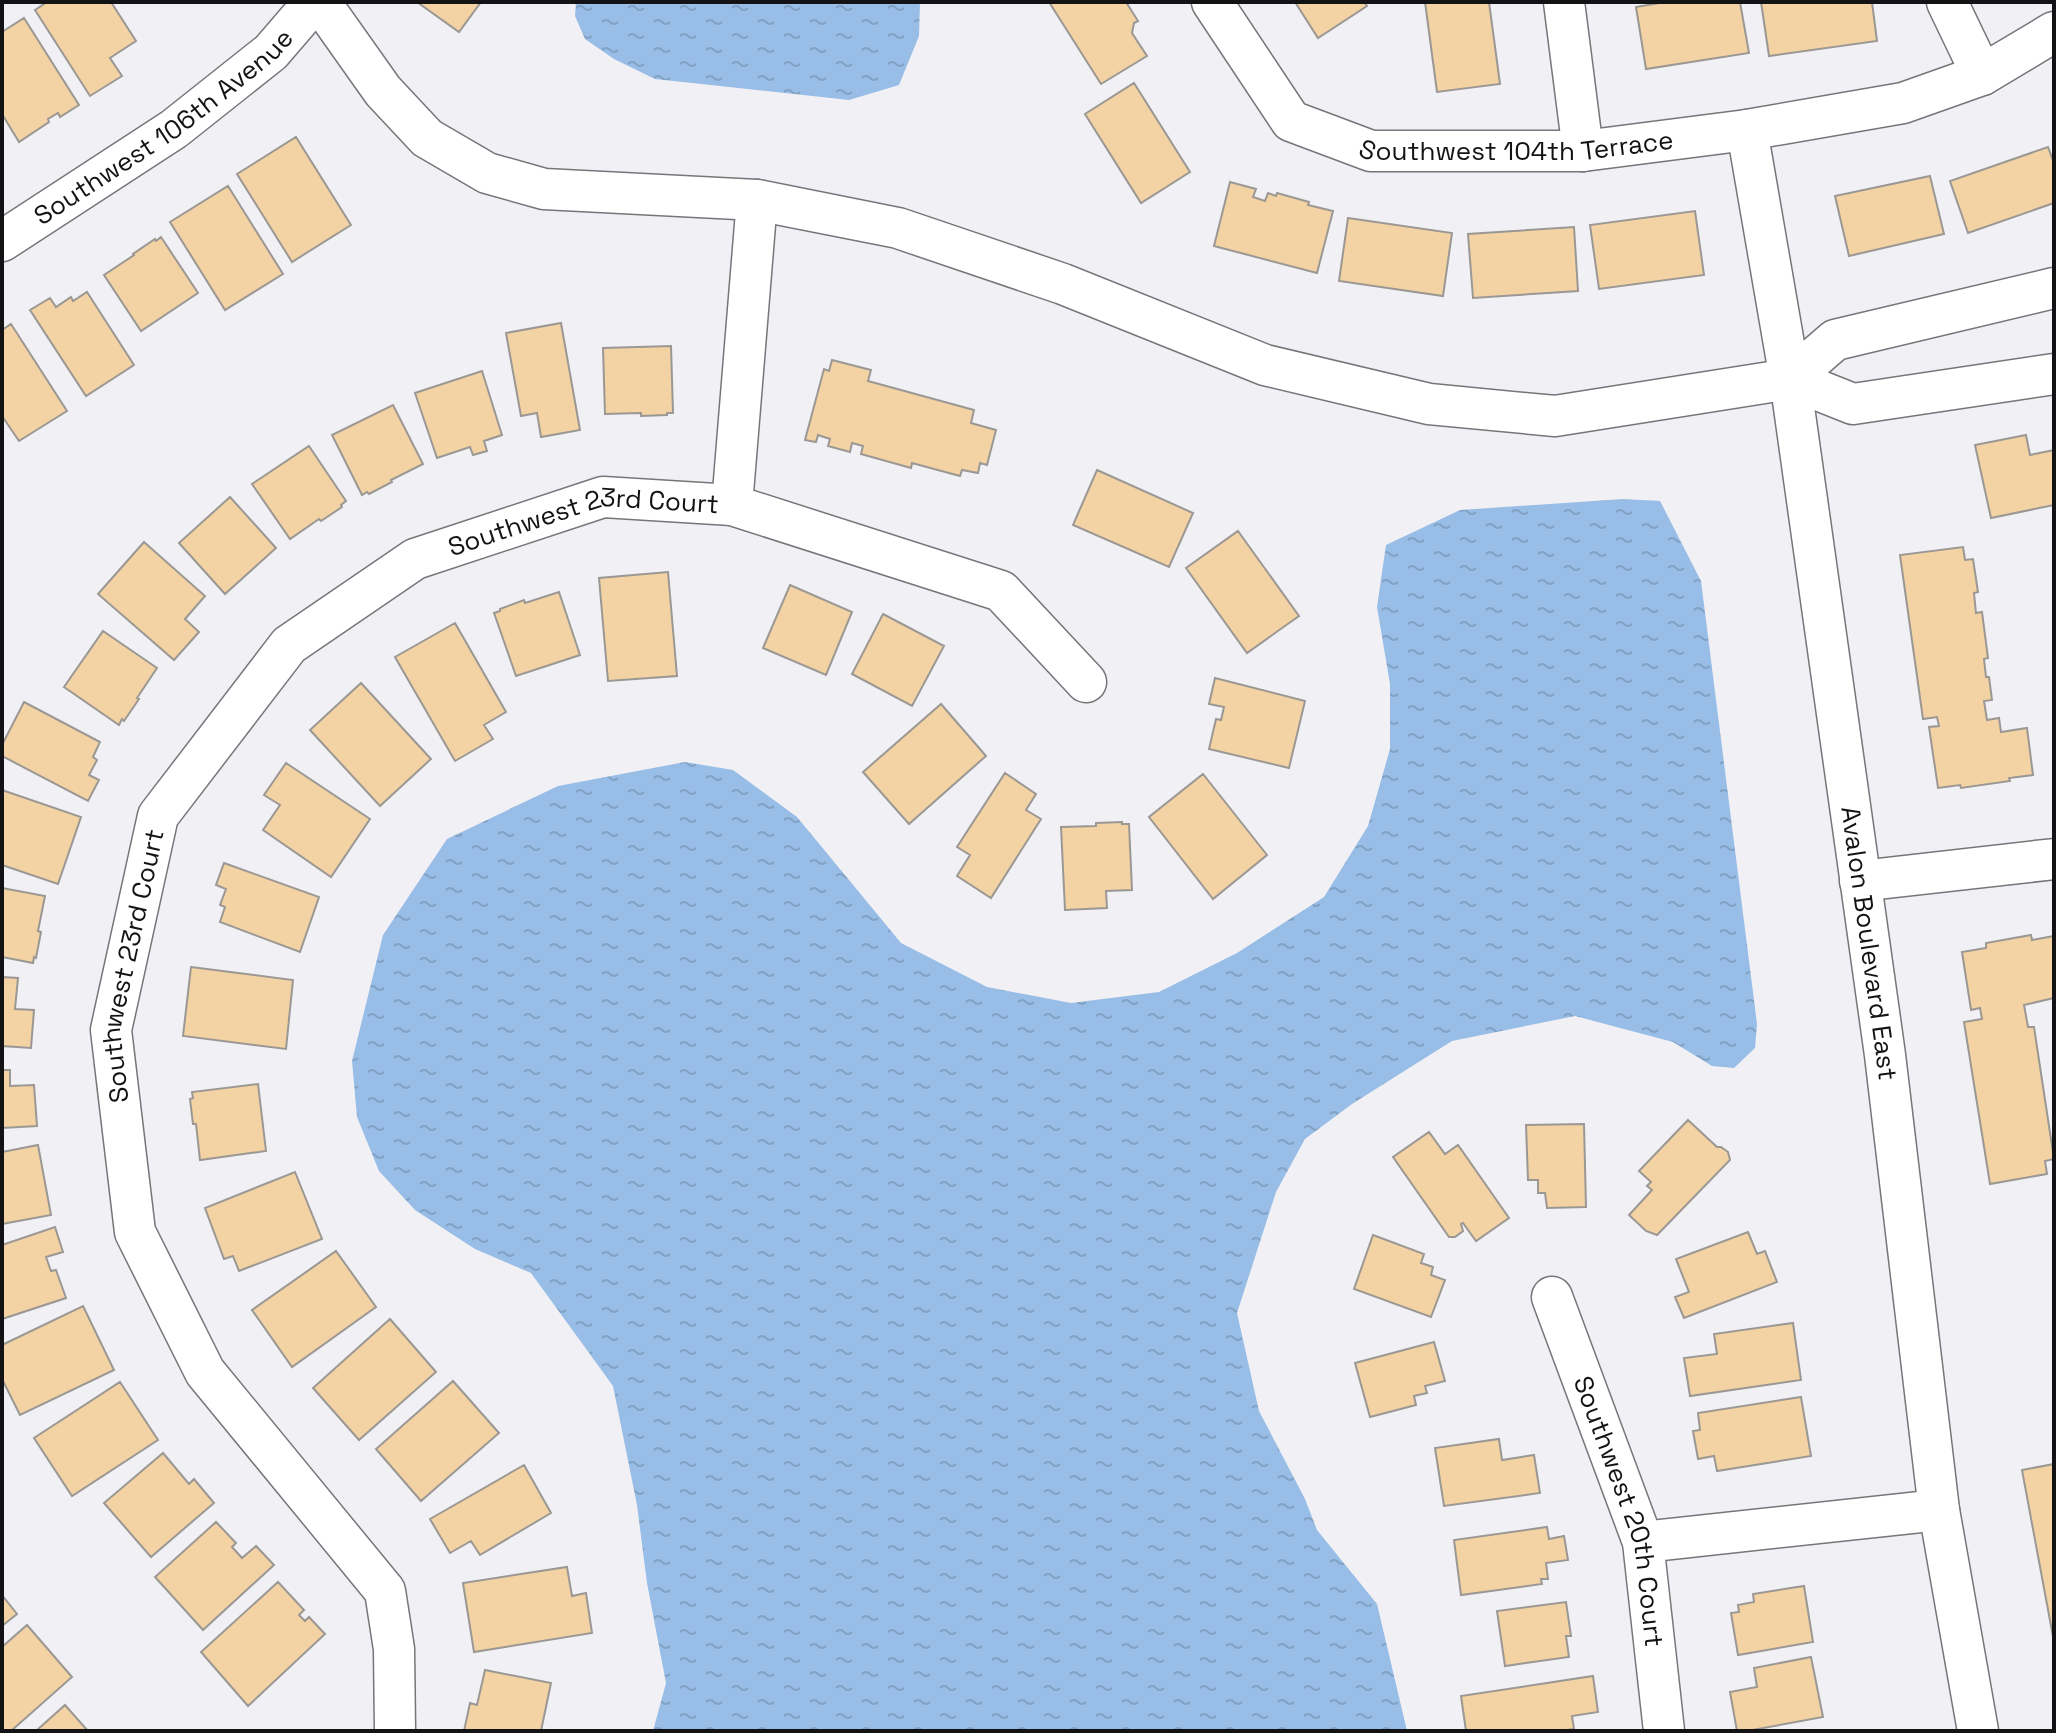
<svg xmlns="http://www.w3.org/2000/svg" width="2056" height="1733" font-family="'Space Grotesk',sans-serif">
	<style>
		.water { fill: url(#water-ripples) }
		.building { fill: #f3d2a4; stroke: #9b9894; stroke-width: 2 }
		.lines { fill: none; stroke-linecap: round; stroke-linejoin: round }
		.minor-casing { stroke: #76767a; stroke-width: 43 }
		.minor { stroke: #fff; stroke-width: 40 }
		.labels { text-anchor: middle; stroke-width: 6; stroke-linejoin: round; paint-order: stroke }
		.street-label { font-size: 26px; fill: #131315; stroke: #fff }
	</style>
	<defs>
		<pattern id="water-ripples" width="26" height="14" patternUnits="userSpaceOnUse" patternTransform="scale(2)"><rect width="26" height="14" fill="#98bde6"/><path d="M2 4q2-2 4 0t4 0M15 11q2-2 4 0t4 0" fill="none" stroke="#82a2c4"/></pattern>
	</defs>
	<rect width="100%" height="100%" fill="#f1f0f5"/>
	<path class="water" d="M 576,2 L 920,2 L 919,36 L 899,85 L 849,100 L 655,79 L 614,59 L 585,39 L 575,16 Z
		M 1623,499 L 1660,501 L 1701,581 L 1757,1024 L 1755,1048 L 1734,1068 L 1712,1066 L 1673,1042 L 1575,1016 L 1452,1041 L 1352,1104 L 1305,1139 L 1276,1192 L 1237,1313 L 1259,1411 L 1305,1499 L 1317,1530 L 1377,1604 L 1407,1731 L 653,1731 L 666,1683 L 647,1583 L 637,1505 L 613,1386 L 531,1273 L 475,1249 L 415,1210 L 379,1171 L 357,1117 L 352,1061 L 383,935 L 447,839 L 558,786 L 685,762 L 733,770 L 797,817 L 901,943 L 987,987 L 1071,1003 L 1159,992 L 1237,953 L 1324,897 L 1368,826 L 1390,749 L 1390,684 L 1377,607 L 1386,545 L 1460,510 Z"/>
	<path class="building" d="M 47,2 L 111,2 L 136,41 L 110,58 L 122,76 L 90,96 L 35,10 Z
		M 417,2 L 481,2 L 459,32 Z
		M 1049,2 L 1126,2 L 1138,21 L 1134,23 L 1132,33 L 1147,56 L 1101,84 Z
		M 1295,2 L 1364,2 L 1367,6 L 1318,38 Z
		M 1425,2 L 1489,2 L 1500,84 L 1437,92 Z
		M 1665,2 L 1740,2 L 1749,53 L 1646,69 L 1636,7 Z
		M 1761,2 L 1872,2 L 1877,41 L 1769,56 Z
		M 24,18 L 79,105 L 60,117 L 58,113 L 48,119 L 49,122 L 19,142 L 2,114 L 2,32 Z
		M 1134,83 L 1190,172 L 1141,203 L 1085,114 Z
		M 296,137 L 351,225 L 292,262 L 237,174 Z
		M 2048,147 L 2054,163 L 2054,203 L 1968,233 L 1950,181 Z
		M 1930,176 L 1944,234 L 1849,256 L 1835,196 Z
		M 1230,182 L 1256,189 L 1253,197 L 1265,201 L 1268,193 L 1276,196 L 1277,193 L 1309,202 L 1308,205 L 1333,211 L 1317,273 L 1214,246 Z
		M 228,186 L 283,274 L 225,310 L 170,222 Z
		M 1695,211 L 1704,275 L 1599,289 L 1590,225 Z
		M 1348,218 L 1452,233 L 1443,296 L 1339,281 Z
		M 1574,227 L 1578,291 L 1473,298 L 1468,234 Z
		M 161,237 L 198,293 L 141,331 L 104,275 L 134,255 L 133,254 L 155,239 L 156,241 Z
		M 87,292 L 134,365 L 86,396 L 30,310 L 50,298 L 56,307 L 71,297 L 73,301 Z
		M 561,323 L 580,430 L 541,437 L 537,413 L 521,416 L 506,333 Z
		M 11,324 L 67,411 L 19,441 L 2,416 L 2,330 Z
		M 671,346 L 673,413 L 667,413 L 667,415 L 641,416 L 641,413 L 605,414 L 603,348 Z
		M 832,360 L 871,370 L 868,381 L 974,410 L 971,423 L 996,430 L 987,465 L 980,463 L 978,473 L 962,470 L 960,476 L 912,463 L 911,468 L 861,454 L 863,446 L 852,443 L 850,452 L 828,446 L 830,439 L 818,435 L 816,442 L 805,440 L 824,369 L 829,371 Z
		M 482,371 L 502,435 L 484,441 L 487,451 L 473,455 L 470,447 L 437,458 L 415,393 Z
		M 393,405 L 423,464 L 391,480 L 392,482 L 369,494 L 367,492 L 362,495 L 332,435 Z
		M 2026,435 L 2030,455 L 2054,450 L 2054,505 L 1991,518 L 1975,445 Z
		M 309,446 L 346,501 L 341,505 L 342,507 L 321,521 L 319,519 L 290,539 L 252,484 Z
		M 1097,470 L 1193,513 L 1169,567 L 1073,525 Z
		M 230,497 L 276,548 L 225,594 L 179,543 Z
		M 1238,531 L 1299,616 L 1247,653 L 1186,568 Z
		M 144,542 L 205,596 L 185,619 L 199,632 L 174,660 L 98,594 Z
		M 1963,547 L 1965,560 L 1973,559 L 1978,592 L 1974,593 L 1976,613 L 1982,612 L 1988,658 L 1984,659 L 1986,677 L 1989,677 L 1992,700 L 1984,701 L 1987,720 L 1999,718 L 2001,732 L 2027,728 L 2033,775 L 2009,778 L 2010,781 L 1961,788 L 1960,785 L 1938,788 L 1929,727 L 1939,726 L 1937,717 L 1923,719 L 1900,555 Z
		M 668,572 L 677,676 L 608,681 L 599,578 Z
		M 790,585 L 852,612 L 826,675 L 763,648 Z
		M 559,592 L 580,655 L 516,676 L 494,613 L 500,611 L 500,609 L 524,600 L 525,603 Z
		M 883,614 L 944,646 L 912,706 L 852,674 Z
		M 455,623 L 506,712 L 484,725 L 493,739 L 455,761 L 395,657 Z
		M 103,631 L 157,668 L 137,698 L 139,699 L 124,721 L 122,719 L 119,725 L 64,687 Z
		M 1215,678 L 1305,701 L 1289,768 L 1209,749 L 1216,719 L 1221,720 L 1224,707 L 1209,704 Z
		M 361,683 L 431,759 L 380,806 L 310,730 Z
		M 24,702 L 100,742 L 93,757 L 97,760 L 89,775 L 99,780 L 88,801 L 2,756 L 2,745 Z
		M 941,704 L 986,756 L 909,824 L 863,772 Z
		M 286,763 L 370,819 L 331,877 L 263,830 L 280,805 L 264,795 Z
		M 1005,773 L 1036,794 L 1026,810 L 1041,819 L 991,898 L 957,876 L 970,855 L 957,847 Z
		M 1203,774 L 1267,855 L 1213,899 L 1149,817 Z
		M 2,790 L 81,817 L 58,884 L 2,865 Z
		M 1122,822 L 1122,824 L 1129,824 L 1132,890 L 1106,891 L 1107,908 L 1065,910 L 1061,827 L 1096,826 L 1096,823 Z
		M 224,863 L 319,897 L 300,952 L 220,922 L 225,907 L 220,905 L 226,889 L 216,885 Z
		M 2,888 L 45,896 L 38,931 L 41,932 L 36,958 L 34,957 L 33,963 L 2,957 Z
		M 2031,935 L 2032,940 L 2054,936 L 2054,998 L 2024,1005 L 2028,1027 L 2034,1027 L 2054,1159 L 2045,1161 L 2047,1174 L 1990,1184 L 1964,1022 L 1982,1019 L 1980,1008 L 1971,1010 L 1962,952 L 1986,948 L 1986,943 Z
		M 191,967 L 293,980 L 286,1049 L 183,1036 Z
		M 2,977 L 18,978 L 15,1009 L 34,1010 L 31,1048 L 2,1046 Z
		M 2,1070 L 10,1070 L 10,1086 L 34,1085 L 37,1126 L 2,1128 Z
		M 258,1084 L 266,1151 L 200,1160 L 196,1124 L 193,1124 L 190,1099 L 193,1098 L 192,1092 Z
		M 1688,1120 L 1717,1147 L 1721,1147 L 1728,1152 L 1730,1160 L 1657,1235 L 1646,1231 L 1629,1215 L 1652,1190 L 1647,1186 L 1651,1182 L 1639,1171 Z
		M 1584,1124 L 1586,1207 L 1547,1208 L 1545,1193 L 1538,1193 L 1538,1180 L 1528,1180 L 1526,1125 Z
		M 1429,1132 L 1445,1154 L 1458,1145 L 1509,1218 L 1476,1241 L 1463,1223 L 1461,1224 L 1463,1231 L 1455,1237 L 1449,1237 L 1393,1157 Z
		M 38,1145 L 51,1215 L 2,1224 L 2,1152 Z
		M 295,1172 L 322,1239 L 239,1271 L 233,1256 L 224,1259 L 205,1208 Z
		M 55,1227 L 63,1252 L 46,1257 L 51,1271 L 56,1270 L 66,1298 L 2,1319 L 2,1245 Z
		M 1748,1232 L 1757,1254 L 1765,1251 L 1777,1282 L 1684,1318 L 1675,1297 L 1689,1292 L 1676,1259 Z
		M 1373,1235 L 1424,1254 L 1421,1263 L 1433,1267 L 1431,1275 L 1445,1280 L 1431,1317 L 1354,1289 Z
		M 336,1251 L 376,1307 L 292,1367 L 252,1310 Z
		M 83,1306 L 114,1370 L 20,1415 L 2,1379 L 2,1345 Z
		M 390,1319 L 436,1372 L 359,1440 L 313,1388 Z
		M 1793,1323 L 1801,1380 L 1690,1396 L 1684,1358 L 1717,1354 L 1714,1334 Z
		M 1434,1342 L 1445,1381 L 1425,1386 L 1427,1393 L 1414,1396 L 1416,1405 L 1370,1417 L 1355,1363 Z
		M 453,1381 L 499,1433 L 421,1501 L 376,1449 Z
		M 120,1382 L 158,1440 L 72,1496 L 34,1438 Z
		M 1801,1397 L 1811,1456 L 1717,1471 L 1714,1456 L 1698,1459 L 1693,1431 L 1700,1430 L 1698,1413 Z
		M 1499,1439 L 1502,1460 L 1534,1455 L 1540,1493 L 1444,1506 L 1435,1448 Z
		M 163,1453 L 189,1484 L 194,1479 L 214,1503 L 151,1557 L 104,1503 Z
		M 2054,1464 L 2054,1642 L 2022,1470 Z
		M 524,1465 L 551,1513 L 480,1555 L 471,1541 L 450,1553 L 430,1519 Z
		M 216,1522 L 236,1543 L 232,1547 L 242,1558 L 256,1546 L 274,1565 L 203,1630 L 155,1577 Z
		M 1547,1527 L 1549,1539 L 1564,1536 L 1568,1560 L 1546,1563 L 1548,1579 L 1541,1579 L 1542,1584 L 1461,1595 L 1454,1540 Z
		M 567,1567 L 572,1596 L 586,1593 L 592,1633 L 474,1652 L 463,1583 Z
		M 278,1582 L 304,1610 L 299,1615 L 305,1621 L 309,1617 L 325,1634 L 248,1706 L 201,1652 Z
		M 1804,1586 L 1813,1642 L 1738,1655 L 1731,1613 L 1739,1612 L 1738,1605 L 1754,1602 L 1753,1594 Z
		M 2,1595 L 17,1614 L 2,1626 Z
		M 1566,1602 L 1571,1636 L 1566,1636 L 1569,1657 L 1505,1666 L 1497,1611 Z
		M 27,1625 L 72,1677 L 11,1731 L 2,1731 L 2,1647 Z
		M 1811,1657 L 1823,1717 L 1747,1731 L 1737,1731 L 1730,1692 L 1757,1687 L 1754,1668 Z
		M 485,1670 L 551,1683 L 541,1731 L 464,1731 L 470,1703 L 477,1705 Z
		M 1593,1676 L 1598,1712 L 1572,1716 L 1574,1729 L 1559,1731 L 1466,1731 L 1461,1696 Z
		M 65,1705 L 88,1731 L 36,1731 Z"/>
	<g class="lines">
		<g class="minor-casing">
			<g id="minor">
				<path d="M 320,2 L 383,91 L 427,138 L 487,173 L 544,189 L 757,200 L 898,228 L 1063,284 L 1265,365 L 1429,404 L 1555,416 L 1790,379 L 1853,404 L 2054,374"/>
				<path id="s1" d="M 1212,2 L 1291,121 L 1371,151 L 1583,151 L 1747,130 L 1790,379 L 1885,1055 L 1939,1510 L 1978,1731"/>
				<path d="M 1564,2 L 1583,151"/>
				<path d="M 1947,2 L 1982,75"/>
				<path d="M 1747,130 L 1903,103 L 1982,75 L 2054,32"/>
				<path id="s2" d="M 2,241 L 174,129 L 271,52 L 314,2"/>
				<path d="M 1790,379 L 1835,340 L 2054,288"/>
				<path d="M 732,505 L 757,200"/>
				<path d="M 1860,881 L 2054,859"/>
				<path id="s3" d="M 1552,1297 L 1643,1542 L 1664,1731"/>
				<path d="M 1643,1542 L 1939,1510"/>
				<path id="s4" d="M 395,1731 L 394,1649 L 385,1591 L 205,1372 L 135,1232 L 111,1030 L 158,816 L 289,645 L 415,559 L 603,497 L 732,505 L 1001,591 L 1086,682"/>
			</g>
		</g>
		<use href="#minor" class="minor"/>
	</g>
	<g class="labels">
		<g class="street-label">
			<text dy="9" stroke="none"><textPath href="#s2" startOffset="198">Southwest 106th Avenue</textPath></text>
			<text dy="9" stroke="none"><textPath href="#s1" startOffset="374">Southwest 104th Terrace</textPath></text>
			<text dy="9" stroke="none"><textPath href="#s4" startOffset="1546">Southwest 23rd Court</textPath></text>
			<text dy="9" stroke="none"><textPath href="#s1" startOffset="1428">Avalon Boulevard East</textPath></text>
			<text dy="9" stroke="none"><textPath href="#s4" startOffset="850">Southwest 23rd Court</textPath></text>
			<text dy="9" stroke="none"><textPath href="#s3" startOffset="226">Southwest 20th Court</textPath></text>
		</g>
	</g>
	<rect width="2056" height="1733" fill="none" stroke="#131315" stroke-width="8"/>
</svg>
